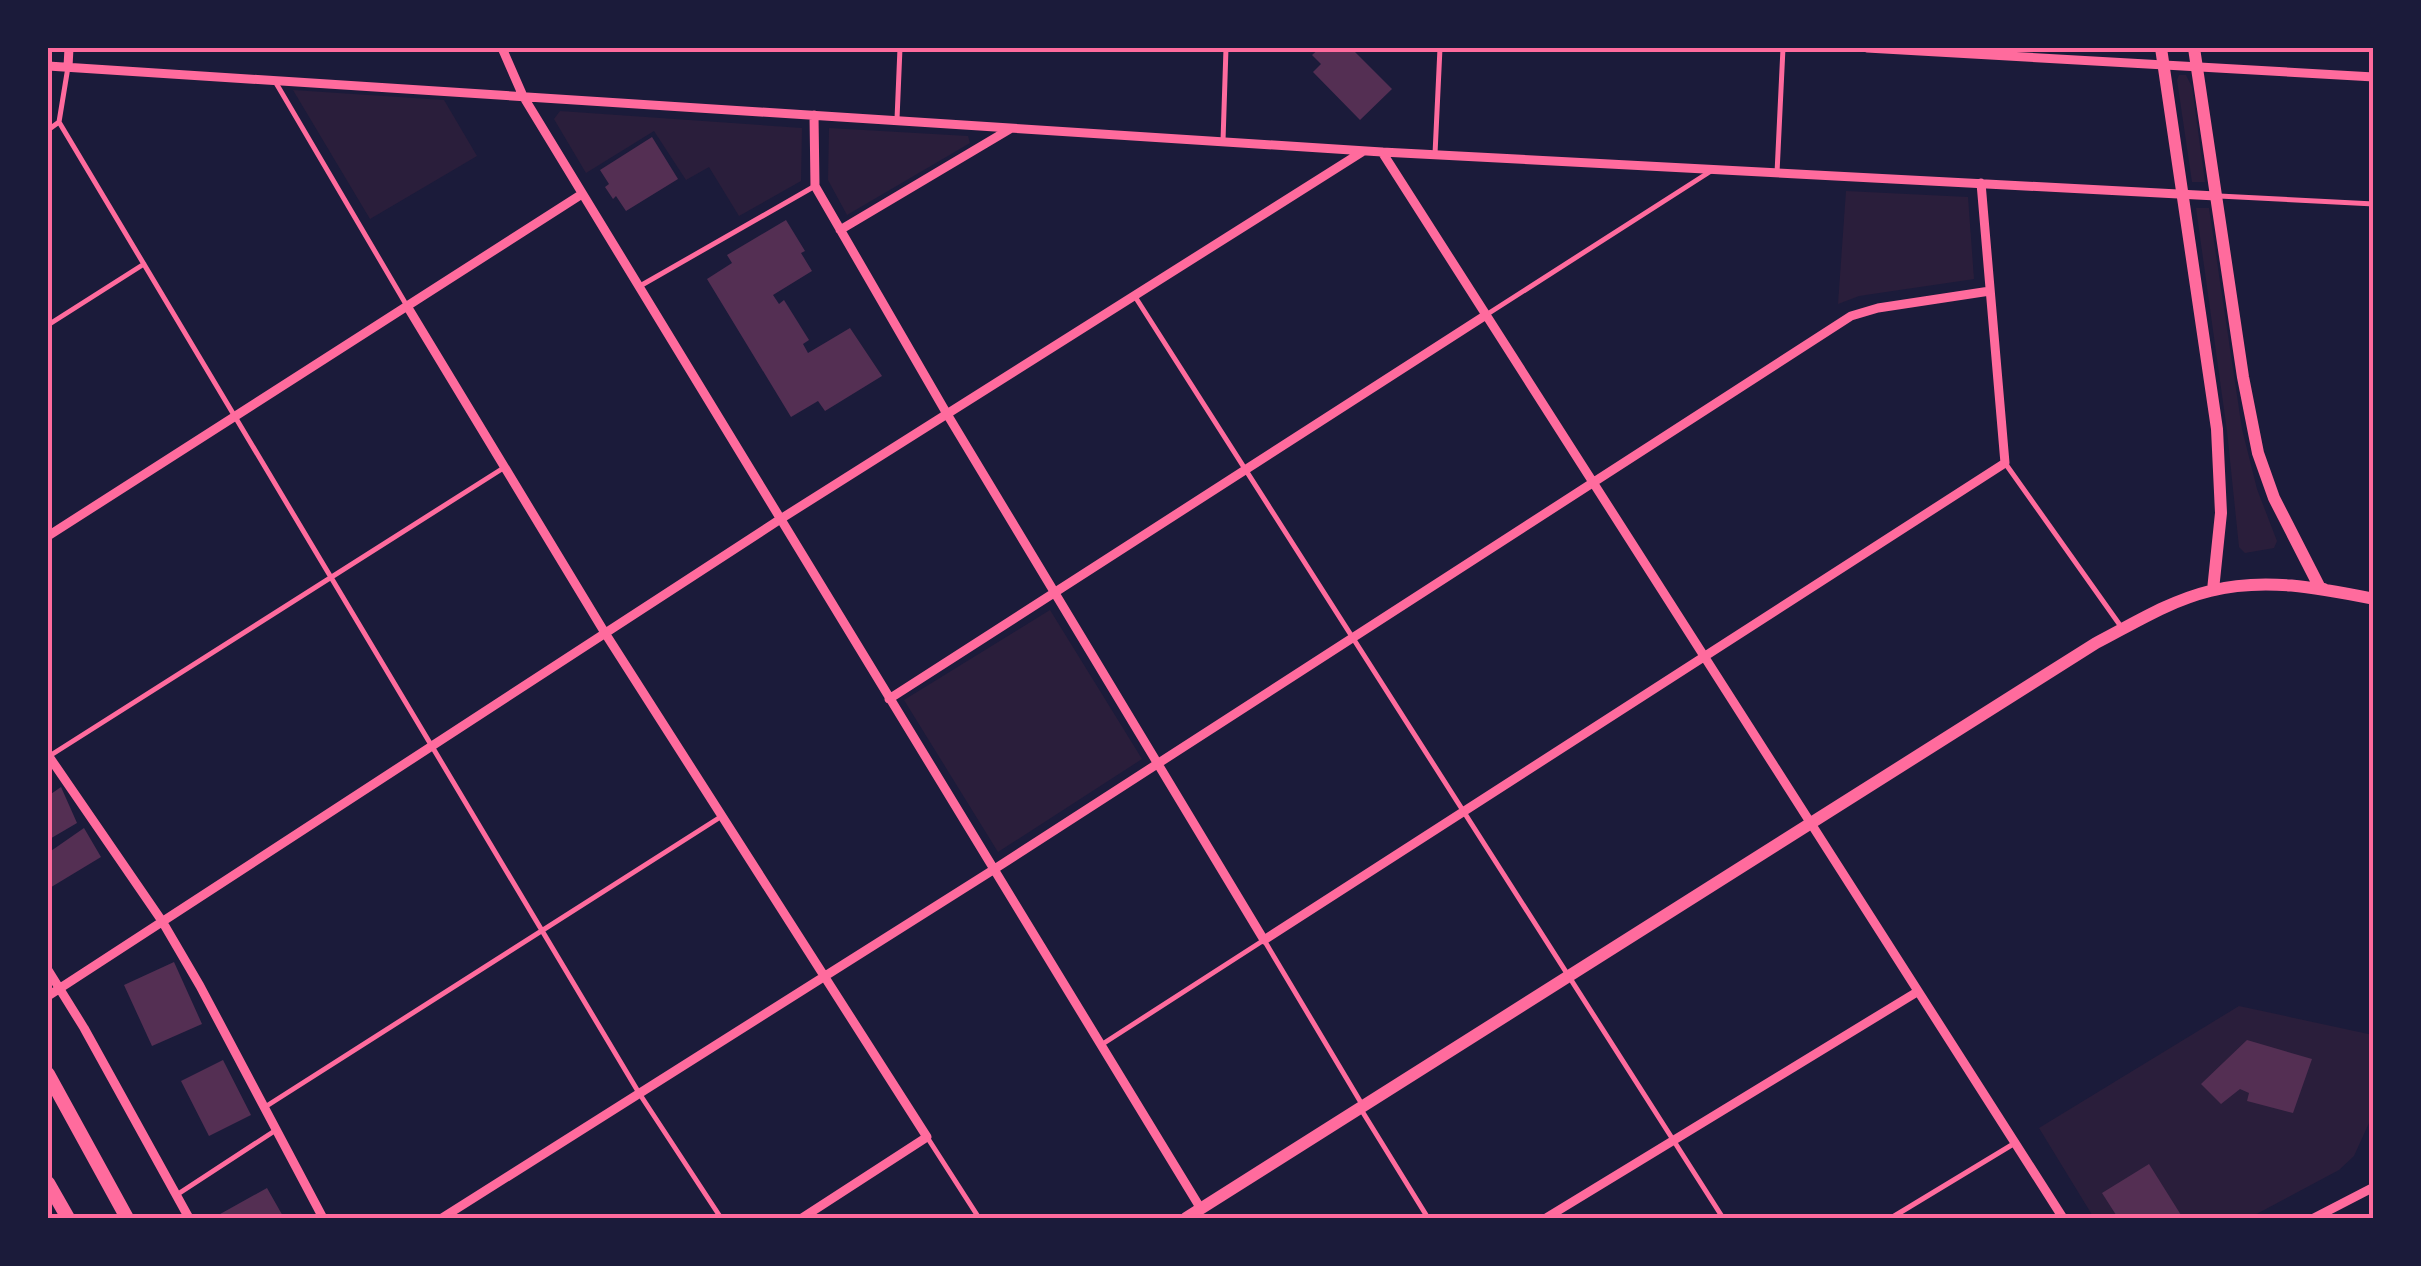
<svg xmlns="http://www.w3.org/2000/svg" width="2421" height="1266" font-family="Montserrat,sans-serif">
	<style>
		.green { fill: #2a1e3b }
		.building { fill: #542f53 }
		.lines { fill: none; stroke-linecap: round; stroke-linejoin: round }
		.service { stroke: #ff6b9d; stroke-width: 5 }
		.minor { stroke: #ff6b9d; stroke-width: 9 }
		.secondary { stroke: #ff6b9d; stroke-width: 12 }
		.primary { stroke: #ff6b9d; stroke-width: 14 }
		.neatline { fill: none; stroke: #ff6b9d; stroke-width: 4 }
	</style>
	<rect width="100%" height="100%" fill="#1b1b3a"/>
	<path class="green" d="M 2179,75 L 2186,75 L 2192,87 L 2205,182 L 2192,182 L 2177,80 Z
		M 293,90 L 444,100 L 477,156 L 370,219 Z
		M 560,111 L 802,128 L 801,181 L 739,216 L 709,167 L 686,180 L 654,131 L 586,173 L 554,119 Z
		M 829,128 L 968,136 L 970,143 L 847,215 L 828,180 Z
		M 1846,191 L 1968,197 L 1974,279 L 1859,296 L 1838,304 Z
		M 2196,208 L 2209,208 L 2242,429 L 2257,489 L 2277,541 L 2274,548 L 2245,553 L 2239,547 L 2227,431 Z
		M 1050,610 L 1142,759 L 998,852 L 904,700 Z
		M 2239,1006 L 2373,1035 L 2373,1114 L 2354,1156 L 2339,1170 L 2249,1218 L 2094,1218 L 2039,1128 Z"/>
	<path class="building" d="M 1320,48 L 1336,49 L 1351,48 L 1392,89 L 1360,120 L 1313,72 L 1321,64 L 1312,55 Z
		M 652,137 L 678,179 L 626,211 L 616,196 L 613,199 L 605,187 L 609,184 L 600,170 Z
		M 786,220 L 805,251 L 801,253 L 812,271 L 773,295 L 779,304 L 784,300 L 809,340 L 803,344 L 808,353 L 850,328 L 882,376 L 825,411 L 818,401 L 791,417 L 707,279 L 732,263 L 727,255 Z
		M 61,787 L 77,823 L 48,840 L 48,796 Z
		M 84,828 L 101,857 L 48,889 L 48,853 Z
		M 174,962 L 202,1024 L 152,1046 L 124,985 Z
		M 2247,1040 L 2312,1059 L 2293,1113 L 2247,1101 L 2249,1093 L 2240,1089 L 2221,1104 L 2201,1084 Z
		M 223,1060 L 251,1115 L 209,1136 L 181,1081 Z
		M 2149,1164 L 2181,1215 L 2175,1218 L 2118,1218 L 2102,1193 Z
		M 267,1188 L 284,1218 L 213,1218 Z"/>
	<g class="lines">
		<path class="service" d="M 68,67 L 59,122 L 639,1093 L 721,1218
			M 276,83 L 407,306
			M 897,119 L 900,48
			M 48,130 L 59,122
			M 1223,141 L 1226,48
			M 1435,154 L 1440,48
			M 1777,173 L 1783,48
			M 2219,196 L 2374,204
			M 640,286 L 815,186
			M 1134,295 L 1723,1218
			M 1486,315 L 1711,171
			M 48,325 L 144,264
			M 2005,463 L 2122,628
			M 51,755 L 505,467
			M 1101,1045 L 1264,940 L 1363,1106
			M 265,1107 L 722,816
			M 1362,1111 L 1428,1218
			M 927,1137 L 979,1218
			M 178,1194 L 276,1130
			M 1891,1218 L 2015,1143"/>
		<path class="minor" d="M 502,48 L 523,96 L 1201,1209
			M 1867,48 L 2374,77
			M 48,66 L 1382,152 L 2216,196
			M 68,67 L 69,48
			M 814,115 L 815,186 L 947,414 L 1264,940 L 2005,463 L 1981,183
			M 1382,152 L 2063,1218
			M 840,230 L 1010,129
			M 407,306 L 605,633 L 927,1137 L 802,1218
			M 48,536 L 582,194
			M 889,699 L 1486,315
			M 48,755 L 162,921 L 200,986 L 323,1218
			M 48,970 L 84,1028 L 189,1218
			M 48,996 L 779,520 L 1362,152
			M 442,1218 L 993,870 L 1851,316 L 1878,308 L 1990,291
			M 1546,1218 L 1917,992
			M 2314,1218 L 2374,1187"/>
		<path class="secondary" d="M 2161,48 L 2217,429 L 2221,513 L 2213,590
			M 2194,48 L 2243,377 L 2258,453 L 2274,498 L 2320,588 L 2324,589
			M 1186,1218 L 2096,643 C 2133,624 2169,601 2210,591 C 2265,577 2319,588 2374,599"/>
		<path class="primary" d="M 48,1074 L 127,1218
			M 48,1183 L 68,1218"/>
	</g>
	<rect width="2421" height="1266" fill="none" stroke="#1b1b3a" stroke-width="100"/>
	<rect x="50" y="50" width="2321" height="1166" class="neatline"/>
</svg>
